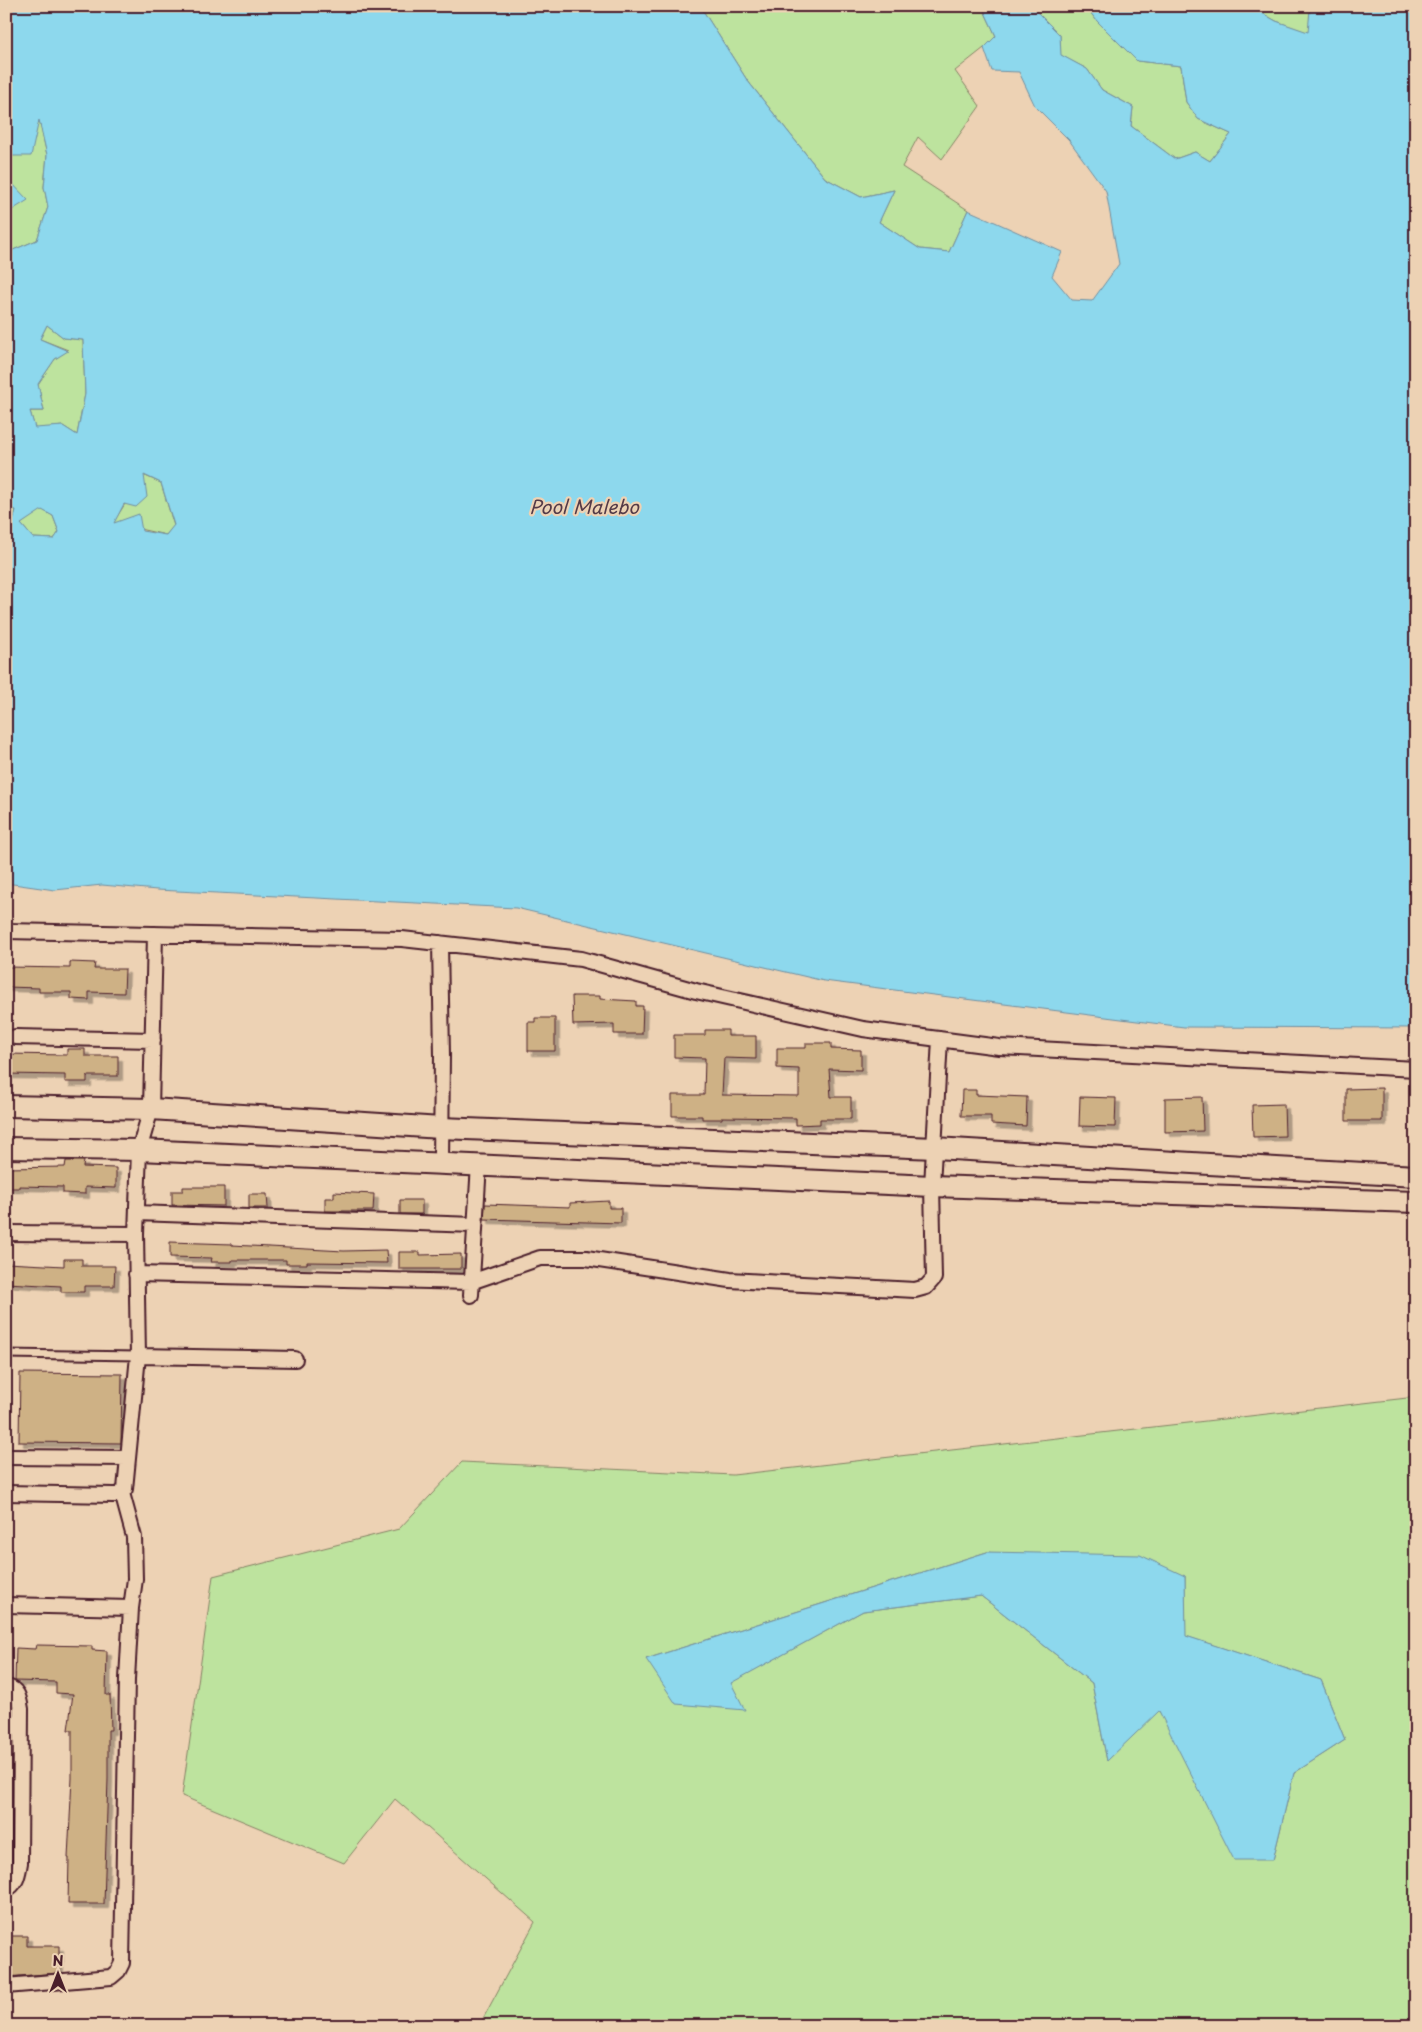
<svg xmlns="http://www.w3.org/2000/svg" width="1422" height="2032" font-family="'Playpen Sans',sans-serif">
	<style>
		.green { fill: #bde39e; stroke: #848164; fill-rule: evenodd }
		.water { fill: #8dd8ed; stroke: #728e9f; fill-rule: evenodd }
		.building { fill: #ceb185; stroke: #4a1f2b; filter: url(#shadow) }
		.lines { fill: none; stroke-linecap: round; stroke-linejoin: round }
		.lane-casing { stroke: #4a1f2b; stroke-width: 11 }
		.street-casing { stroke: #4a1f2b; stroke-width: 18 }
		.secondary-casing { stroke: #4a1f2b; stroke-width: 24 }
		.lane { stroke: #edd2b4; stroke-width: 7 }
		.street { stroke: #edd2b4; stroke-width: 14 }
		.secondary { stroke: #edd2b4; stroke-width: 20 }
		.labels { text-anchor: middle; stroke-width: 4.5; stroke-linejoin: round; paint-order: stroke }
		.water-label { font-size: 19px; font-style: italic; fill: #543b48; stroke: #edd2b4 }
	</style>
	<defs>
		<filter id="shadow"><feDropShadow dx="4.5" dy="4.5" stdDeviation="0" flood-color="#0004"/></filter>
	</defs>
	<rect width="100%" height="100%" fill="#edd2b4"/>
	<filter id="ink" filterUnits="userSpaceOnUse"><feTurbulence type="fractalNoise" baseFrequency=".02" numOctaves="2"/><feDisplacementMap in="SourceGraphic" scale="10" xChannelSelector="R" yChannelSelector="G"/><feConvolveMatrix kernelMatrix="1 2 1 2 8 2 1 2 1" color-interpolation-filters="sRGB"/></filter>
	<g filter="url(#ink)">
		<path class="green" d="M 700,6 L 982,6 L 996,36 L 984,48 L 955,71 L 980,106 L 942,159 L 918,137 L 902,167 L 968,210 L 949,252 L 920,249 L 879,222 L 894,190 L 861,197 L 825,178 L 747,80 Z
			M 1031,6 L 1085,6 L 1097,21 L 1137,61 L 1181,66 L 1186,102 L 1198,119 L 1231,134 L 1210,161 L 1195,152 L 1175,159 L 1131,126 L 1133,107 L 1102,90 L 1087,69 L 1060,55 L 1060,35 Z
			M 1263,6 L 1305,6 L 1310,9 L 1309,33 L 1276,21 L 1262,13 Z
			M 39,119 L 47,155 L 44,187 L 48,207 L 37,240 L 6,253 L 6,212 L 9,212 L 8,179 L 11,156 Z
			M 47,325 L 64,338 L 83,340 L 85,394 L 77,435 L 63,426 L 35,429 L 30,411 L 44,411 L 38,384 L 55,359 L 68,350 L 40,339 Z
			M 143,475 L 161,483 L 174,526 L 166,535 L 113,523 Z
			M 6,508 L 16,509 L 12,526 L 6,529 Z
			M 41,509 L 53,516 L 59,532 L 54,539 L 33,538 L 21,524 Z
			M 1416,1397 L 1416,2026 L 479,2026 L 535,1922 L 395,1799 L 344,1863 L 182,1796 L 213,1576 L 399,1529 L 462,1462 L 733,1475 ZM 987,1552 L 1185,1576 L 1185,1636 L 1321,1680 L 1345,1740 L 1294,1773 L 1273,1860 L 1158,1710 L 1107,1761 L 1092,1683 L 981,1596 L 863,1611 L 730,1683 L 646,1659 Z"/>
		<path class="water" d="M 6,6 L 700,6 L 747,80 L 825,178 L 861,197 L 894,190 L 879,222 L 920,249 L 949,252 L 968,210 L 1062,252 L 1052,276 L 1072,300 L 1092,301 L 1119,264 L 1106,191 L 1069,140 L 1035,106 L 1019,72 L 992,71 L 984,48 L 996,36 L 982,6 L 1031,6 L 1060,35 L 1061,55 L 1087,69 L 1102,90 L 1133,107 L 1131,126 L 1175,159 L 1195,152 L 1210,161 L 1231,134 L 1198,119 L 1186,102 L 1181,66 L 1137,61 L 1097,21 L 1085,6 L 1263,6 L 1262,13 L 1276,21 L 1308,32 L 1310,9 L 1305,6 L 1416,6 L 1416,1028 L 1184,1027 L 824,981 L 516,908 L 157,890 L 102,885 L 55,890 L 6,883 L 6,529 L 12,526 L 16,510 L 6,508 L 6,253 L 37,240 L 48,207 L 44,187 L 47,155 L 39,120 L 31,156 L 11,156 L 8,179 L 28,200 L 9,212 L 6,212 ZM 47,325 L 64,338 L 83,340 L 85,394 L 77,435 L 63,426 L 35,428 L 30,411 L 44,411 L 38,384 L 55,359 L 68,351 L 40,339 ZM 144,475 L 161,483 L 174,525 L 166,535 L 142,531 L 139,514 L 114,523 L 124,504 L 136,507 L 147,497 ZM 42,510 L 53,516 L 59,532 L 54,539 L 33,538 L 21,524 Z
			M 987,1552 L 1140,1555 L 1185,1576 L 1186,1636 L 1321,1680 L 1345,1740 L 1294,1773 L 1273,1860 L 1234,1860 L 1159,1711 L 1107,1761 L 1092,1683 L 981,1596 L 863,1611 L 731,1683 L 745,1710 L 676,1704 L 646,1659 Z"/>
		<path class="building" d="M 70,962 L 95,963 L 94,969 L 125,969 L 124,993 L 89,992 L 89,1000 L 71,999 L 71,992 L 39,992 L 39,988 L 6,987 L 6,967 L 70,968 Z
			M 572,996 L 600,996 L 600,999 L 636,1001 L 636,1006 L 643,1006 L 642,1034 L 614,1034 L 614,1024 L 573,1025 Z
			M 535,1018 L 555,1018 L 555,1051 L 528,1051 L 528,1022 L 535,1022 Z
			M 705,1030 L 728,1030 L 728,1036 L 756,1036 L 756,1059 L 724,1058 L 722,1095 L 799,1096 L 799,1069 L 777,1068 L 777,1048 L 806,1048 L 806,1043 L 831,1043 L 831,1049 L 861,1050 L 861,1070 L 829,1069 L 831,1097 L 851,1097 L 851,1119 L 820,1119 L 820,1124 L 796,1125 L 796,1118 L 722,1117 L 722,1119 L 702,1119 L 702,1116 L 672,1116 L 672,1095 L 704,1095 L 705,1058 L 674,1057 L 674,1035 L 705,1035 Z
			M 67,1049 L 85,1049 L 85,1056 L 118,1056 L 118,1076 L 87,1076 L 87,1082 L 65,1082 L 65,1075 L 6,1074 L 6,1054 L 67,1055 Z
			M 1382,1088 L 1382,1121 L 1346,1121 L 1346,1089 Z
			M 962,1090 L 976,1090 L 976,1095 L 1027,1097 L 1026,1126 L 991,1124 L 991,1116 L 961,1116 Z
			M 1080,1097 L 1116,1098 L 1115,1127 L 1079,1126 Z
			M 1202,1097 L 1203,1131 L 1165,1132 L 1165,1098 Z
			M 1284,1104 L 1285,1136 L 1253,1137 L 1252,1105 Z
			M 66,1161 L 84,1161 L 83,1167 L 116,1168 L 116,1188 L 85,1187 L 85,1194 L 63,1193 L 63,1187 L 19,1186 L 19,1188 L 6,1188 L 6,1168 L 65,1167 Z
			M 183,1187 L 224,1187 L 224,1206 L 172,1205 L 172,1191 L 183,1191 Z
			M 334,1192 L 374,1194 L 373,1211 L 325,1211 L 325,1198 L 334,1198 Z
			M 249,1194 L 267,1194 L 268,1208 L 249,1208 Z
			M 400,1200 L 422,1200 L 422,1214 L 400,1214 Z
			M 609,1201 L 609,1208 L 621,1208 L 621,1223 L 484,1219 L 485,1204 L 570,1207 L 570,1203 Z
			M 170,1242 L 232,1244 L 232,1245 L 344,1251 L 386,1250 L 387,1263 L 307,1262 L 307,1264 L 286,1264 L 286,1260 L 232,1260 L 232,1262 L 211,1262 L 212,1258 L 170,1257 Z
			M 399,1252 L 420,1252 L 420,1255 L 461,1254 L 461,1269 L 399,1269 Z
			M 64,1259 L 82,1259 L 82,1266 L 115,1266 L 114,1286 L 84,1286 L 84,1292 L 61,1292 L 61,1286 L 6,1283 L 6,1263 L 64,1266 Z
			M 20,1373 L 122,1374 L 121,1443 L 19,1442 Z
			M 36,1645 L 92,1646 L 92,1650 L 107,1651 L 106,1695 L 110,1695 L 111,1730 L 108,1730 L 108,1779 L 104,1904 L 68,1904 L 69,1858 L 68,1858 L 72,1778 L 72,1730 L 68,1730 L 73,1694 L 56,1693 L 56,1682 L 15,1681 L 16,1648 L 35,1649 Z
			M 6,1936 L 27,1936 L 27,1946 L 59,1946 L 59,1973 L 6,1977 Z"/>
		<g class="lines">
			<g class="lane-casing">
				<path id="lane" d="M 6,1354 L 138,1356"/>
			</g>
			<g class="street-casing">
				<path id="street" d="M 6,931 L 402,939 L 581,959 L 696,991 L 863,1029 L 999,1047 L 1416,1069
					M 440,943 L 442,1055 L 441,1163
					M 15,1037 L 153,1040
					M 137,1213 L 475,1225
					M 6,1233 L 136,1234
					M 136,1274 L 471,1282 L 540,1258 L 586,1258 L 730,1280 L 915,1290 L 926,1287 L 934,1278 L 932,1186 L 940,1039
					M 471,1295 L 479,1164
					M 138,1356 L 295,1359
					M 6,1457 L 128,1458
					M 6,1493 L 113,1495 L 119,1495 L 125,1489 L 138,1356 L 136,1234 L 139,1150 L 151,1109 L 155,934
					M 6,1605 L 131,1608 L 135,1579 L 134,1537 L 122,1493
					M 6,1687 C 18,1689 19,1698 21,1709 L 20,1863 C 18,1873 17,1885 6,1889
					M 6,1986 L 111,1977 L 118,1971 L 122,1963 L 127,1679 L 131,1608"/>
			</g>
			<g class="secondary-casing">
				<path id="secondary" d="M 6,1106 L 151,1109 L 441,1128 L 935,1148 L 1416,1176
					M 6,1148 L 139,1150 L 932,1186 L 1416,1202"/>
			</g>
			<use href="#lane" class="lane"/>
			<use href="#street" class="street"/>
			<use href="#secondary" class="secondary"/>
		</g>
	</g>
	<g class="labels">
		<g class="water-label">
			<text x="584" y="514">Pool Malebo</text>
		</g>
	</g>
	<rect width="1422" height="2032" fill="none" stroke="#edd2b4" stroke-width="25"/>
	<rect x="12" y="12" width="1397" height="2007" fill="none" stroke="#4a1f2b" stroke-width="2" filter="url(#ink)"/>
	<g transform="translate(58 1974)" stroke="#edd2b4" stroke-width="4" paint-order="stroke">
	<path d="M0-4L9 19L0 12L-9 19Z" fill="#4a1f2b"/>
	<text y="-8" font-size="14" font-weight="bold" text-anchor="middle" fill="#4a1f2b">N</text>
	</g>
</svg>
